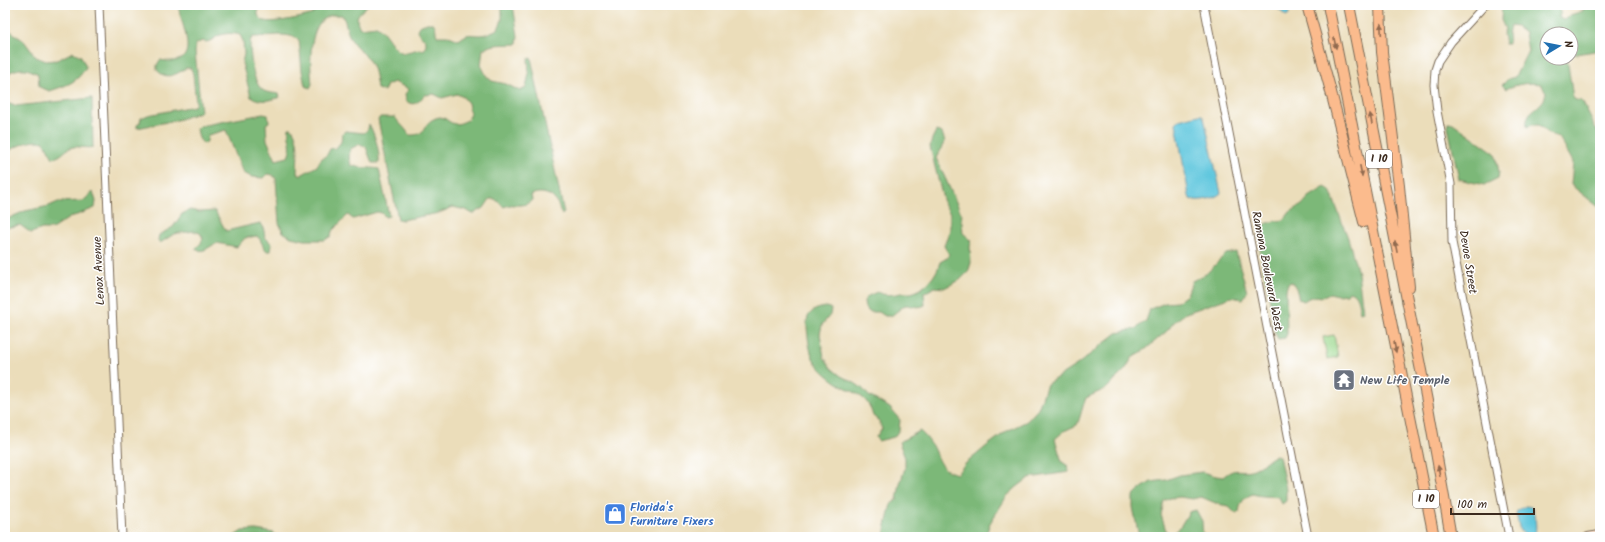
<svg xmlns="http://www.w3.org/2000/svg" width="1605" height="542" viewBox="0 0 1605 542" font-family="Kalam,sans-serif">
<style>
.green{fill:#9bd88d;stroke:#6b8156}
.forest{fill:#7cb878;stroke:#5c714b}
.water{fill:#61c7de;stroke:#4e787e}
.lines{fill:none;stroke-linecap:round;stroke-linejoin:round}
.tertiary-casing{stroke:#796955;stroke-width:9}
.secondary-casing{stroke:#796955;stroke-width:10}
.motorway-casing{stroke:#796955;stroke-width:12}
.tertiary{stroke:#fff;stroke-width:7}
.secondary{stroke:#fde4d1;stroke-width:8}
.motorway{stroke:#fbbb8d;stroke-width:10}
.oneway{fill:#916b50}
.labels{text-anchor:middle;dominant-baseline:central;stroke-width:3;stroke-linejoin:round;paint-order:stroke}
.shield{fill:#fff;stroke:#766a62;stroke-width:1}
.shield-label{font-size:11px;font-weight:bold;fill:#3b2a1e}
.street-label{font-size:12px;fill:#3b2a1e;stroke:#fff}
.worship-label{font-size:12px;font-weight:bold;fill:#5b616d;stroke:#fff;text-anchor:start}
.shop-label{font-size:12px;font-weight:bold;fill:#366cbe;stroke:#fff;text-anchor:start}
</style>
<rect width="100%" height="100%" fill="#fff"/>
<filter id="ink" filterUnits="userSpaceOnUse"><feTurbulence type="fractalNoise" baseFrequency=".025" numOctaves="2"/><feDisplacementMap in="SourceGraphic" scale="8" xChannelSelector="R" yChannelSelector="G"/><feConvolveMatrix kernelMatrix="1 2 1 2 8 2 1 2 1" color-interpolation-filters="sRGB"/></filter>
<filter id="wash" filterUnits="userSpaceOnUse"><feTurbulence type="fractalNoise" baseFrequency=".012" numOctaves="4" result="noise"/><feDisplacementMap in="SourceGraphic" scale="16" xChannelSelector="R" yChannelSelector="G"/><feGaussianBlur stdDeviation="0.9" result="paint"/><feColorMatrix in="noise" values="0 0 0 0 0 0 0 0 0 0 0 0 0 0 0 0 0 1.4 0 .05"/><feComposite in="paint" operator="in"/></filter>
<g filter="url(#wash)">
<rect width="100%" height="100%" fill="#ebddba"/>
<path class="green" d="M 1334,335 L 1338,357 L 1327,359 L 1323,337 Z"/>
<path class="forest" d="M 178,5 L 260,5 L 258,6 L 258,15 C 258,16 261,19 262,20 C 269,25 304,17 313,14 L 318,5 L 368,5 C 360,13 353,15 360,28 L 377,26 C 388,34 391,48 403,53 L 419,49 L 424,50 C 430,37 421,40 417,30 L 419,26 L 427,23 L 433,23 C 437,27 435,32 437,36 L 449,36 L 459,40 C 469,32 469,35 480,35 C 486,35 493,31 498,29 L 502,20 L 502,5 L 513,5 L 518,36 L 517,44 C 505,45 494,43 483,49 L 481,65 L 487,77 L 492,81 L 506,84 L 520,91 L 526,88 L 529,73 L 528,59 L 531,58 L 564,213 L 562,215 C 559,210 559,204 555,200 C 550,193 539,191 531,195 L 532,200 C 526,206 521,205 514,205 C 511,204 507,206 504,207 L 495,199 L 490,199 L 484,208 L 473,214 L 466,210 L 453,207 L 439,213 L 402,220 L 398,219 L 378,119 L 381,117 L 395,117 C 399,124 405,127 409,135 C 429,136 420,124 436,118 C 445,114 448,124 456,124 C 460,124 465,121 468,120 L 470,113 L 468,103 L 463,97 L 457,94 L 442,98 L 434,94 L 425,95 C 418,102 415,107 406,101 L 405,94 L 409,89 L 394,82 L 387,85 L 384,91 L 377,89 C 375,74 374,65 364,54 C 359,49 354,45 351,39 C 346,31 347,23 342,15 C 339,15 335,15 332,15 C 307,20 310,66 312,84 L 310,88 L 305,86 L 302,71 L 299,40 C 287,31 268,37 253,37 L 250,41 C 250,52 252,85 264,91 C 268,93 274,93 279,94 L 280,97 C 270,101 261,102 251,97 L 242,63 L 244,54 L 243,41 L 240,35 C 234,33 226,33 220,35 C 213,38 210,44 202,41 L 196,44 L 195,52 L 201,112 L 177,120 L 137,128 L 137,125 L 140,123 L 141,118 L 148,115 L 194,106 L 196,103 L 193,74 L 191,68 L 186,68 C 177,74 166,81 157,70 L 157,65 L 160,60 C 204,68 182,29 178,5 Z
M 1502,5 L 1556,5 L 1561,10 L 1559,18 L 1564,20 L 1570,15 L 1583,11 L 1584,5 L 1600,5 L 1600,50 L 1571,55 L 1571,34 L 1547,34 L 1547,58 L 1567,58 L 1573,98 L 1576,100 L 1582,101 L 1600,137 L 1600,208 L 1571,185 L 1573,162 L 1559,137 L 1548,134 L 1539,125 L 1532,125 L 1527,127 C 1525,111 1536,111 1543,101 C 1545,99 1545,95 1546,92 L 1541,84 C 1529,82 1517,84 1506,89 L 1502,85 L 1508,79 L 1515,77 L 1528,51 L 1525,33 L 1517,27 L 1510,26 L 1508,34 L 1509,44 L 1505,44 L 1503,34 L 1505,29 L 1501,20 Z
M 5,27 L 24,41 L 36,57 L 46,61 L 57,60 L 73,52 L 81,56 L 86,67 C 77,83 67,85 50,91 L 39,87 L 38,74 C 27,68 22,67 10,72 L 7,82 L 7,103 L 15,106 L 92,98 L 93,147 C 87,149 80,146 73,147 C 64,149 64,156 53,158 L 44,142 C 33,139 21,144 10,150 L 9,158 L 5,159 Z
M 263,114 L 268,115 L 269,122 L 266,124 L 267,140 L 276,160 L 288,157 C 294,144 287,139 289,128 L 292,128 C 301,142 297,158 297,173 L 301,175 L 317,166 L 321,159 L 327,155 L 330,149 L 336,148 L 341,142 L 342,134 L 345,131 L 364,133 L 368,129 L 369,124 C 375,135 380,151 379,163 L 372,163 L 366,147 L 360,144 L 350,149 L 349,157 L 351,165 C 360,169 369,167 379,169 L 389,216 L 385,217 L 382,213 L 377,212 L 353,219 L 348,215 L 332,231 L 331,236 L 325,240 L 305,240 L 291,237 L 283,232 L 279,223 L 276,179 L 273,175 L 268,174 L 263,178 L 252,177 L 243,173 L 226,130 L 208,135 L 207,141 L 205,144 C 198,141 198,135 197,128 L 200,126 Z
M 1449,122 L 1453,123 L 1495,153 L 1499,172 L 1498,178 L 1484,185 L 1459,179 L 1448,127 Z
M 936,131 L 942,133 L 945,141 L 936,158 L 961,213 L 963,233 L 972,241 L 970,246 L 971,263 L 968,272 L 960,280 L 944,288 L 935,287 L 924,293 L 925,305 C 917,309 913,305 905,305 L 891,316 L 885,316 L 879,312 L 869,312 L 865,308 L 864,301 L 868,296 L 877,292 C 885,296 892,295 901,293 C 905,293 908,293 911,293 C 925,290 937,275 940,262 L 947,258 L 949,254 L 944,246 L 950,230 L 950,214 L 944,203 L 930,147 L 932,139 Z
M 1325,187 L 1330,190 L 1348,238 L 1358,273 L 1363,311 L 1360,312 C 1358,304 1358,293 1349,291 L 1347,294 L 1337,295 L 1330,293 L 1321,297 C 1315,295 1309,297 1304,301 L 1299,299 L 1296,288 L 1292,282 L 1288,283 L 1286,290 L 1287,334 L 1285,338 L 1278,339 C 1271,326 1272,310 1269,296 C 1266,280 1255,244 1262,228 C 1265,221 1278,221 1284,220 L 1290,212 L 1302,205 L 1309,197 Z
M 93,192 L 96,201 L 95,208 L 69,218 L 52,229 L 42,229 L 31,233 L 20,225 L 5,228 L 5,220 L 25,211 L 49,206 L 58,202 L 83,201 Z
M 190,210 L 199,212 L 215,211 L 226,231 L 260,223 L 263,226 L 265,237 L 272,244 L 271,251 L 267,251 C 262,247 262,240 257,236 L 245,238 L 237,247 L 217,243 C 209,246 204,254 195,249 L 201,243 L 203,238 L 200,233 L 194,231 L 174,234 L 160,243 L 158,240 L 159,235 L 173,227 L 182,214 Z
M 1236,252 L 1247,292 L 1243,299 L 1231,297 L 1186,313 L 1174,322 L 1168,330 L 1146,349 L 1132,358 L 1125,370 L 1107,388 L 1086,398 C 1082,407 1081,416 1077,425 L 1064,431 L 1055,439 L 1062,462 L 1068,466 L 1069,472 L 1029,478 L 1017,487 L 1007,496 L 990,523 L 985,537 L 886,537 L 885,530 L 891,504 L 897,500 L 900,484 L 905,468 L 905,458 L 899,442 L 920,431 C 924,435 928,439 931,444 C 940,459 936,468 957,474 L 964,465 L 988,445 L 1007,431 L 1027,421 L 1038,409 L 1047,384 L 1078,364 L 1117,333 L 1135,329 L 1146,321 L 1150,309 L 1165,303 L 1177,302 L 1187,295 L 1192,281 L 1206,274 L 1226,254 Z
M 827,307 L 831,309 L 830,315 L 822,325 L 820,334 L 824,357 L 831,368 L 841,376 L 853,382 L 862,388 L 869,396 L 890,408 L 900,420 L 899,430 L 894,437 L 878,441 L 876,437 L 882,429 L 879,421 L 873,416 C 872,413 871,410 870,407 C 865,396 851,391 841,385 C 831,379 820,370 814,360 C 809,350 808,338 807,327 C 805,313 815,308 827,307 Z
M 1276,455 L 1279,456 L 1286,489 L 1286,501 L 1282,504 L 1279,497 C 1270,496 1262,497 1253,494 C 1244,497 1240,503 1239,512 L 1236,514 L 1228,506 L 1218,504 L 1201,497 L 1192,499 L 1180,497 L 1170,498 L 1164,501 L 1161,515 L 1168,537 L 1180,527 L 1189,512 L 1196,510 L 1202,521 L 1203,537 L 1139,537 L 1133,507 L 1133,496 L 1139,490 L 1151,482 L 1166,480 L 1180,475 L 1202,472 L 1216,476 L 1223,477 C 1237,465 1240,474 1254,469 C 1262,466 1268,458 1276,455 Z
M 256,530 L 274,533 L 277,537 L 233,537 L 242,531 Z"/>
<path class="water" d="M 1274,5 L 1288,5 L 1289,14 L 1286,16 Z
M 1199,115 L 1202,115 L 1204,118 L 1221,193 C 1215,199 1198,202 1190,199 L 1189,196 L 1176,123 L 1179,120 Z
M 1526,506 L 1531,507 C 1535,514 1537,525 1535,534 L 1531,536 L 1520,531 L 1516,513 L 1518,510 Z"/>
</g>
<g filter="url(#ink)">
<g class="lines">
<g class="tertiary-casing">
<path id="tertiary" d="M 99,5 L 122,537
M 1204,5 L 1308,537
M 1485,5 L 1451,42 L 1438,61 L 1435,70 L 1434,85 L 1437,111 L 1451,184 L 1452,242 L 1509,537"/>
</g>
<g class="secondary-casing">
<path id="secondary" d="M 1588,537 L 1600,535"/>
</g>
<g class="motorway-casing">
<path id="motorway" d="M 1307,5 L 1330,88 L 1364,222
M 1328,5 L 1434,537
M 1349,5 L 1427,401 L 1451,537
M 1380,5 L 1382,52 L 1399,186 L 1409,287"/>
</g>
<use href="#tertiary" class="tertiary"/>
<use href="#secondary" class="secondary"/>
<use href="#motorway" class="motorway"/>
</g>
<defs><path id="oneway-solid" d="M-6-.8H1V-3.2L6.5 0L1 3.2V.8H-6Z"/></defs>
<g class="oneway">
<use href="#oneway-solid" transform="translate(1381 29) rotate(-93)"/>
<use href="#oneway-solid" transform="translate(1335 43) rotate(79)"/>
<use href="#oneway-solid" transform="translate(1371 119) rotate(-101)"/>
<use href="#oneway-solid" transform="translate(1361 171) rotate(79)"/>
<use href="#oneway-solid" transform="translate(1396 247) rotate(-101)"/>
<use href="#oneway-solid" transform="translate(1395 347) rotate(79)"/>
<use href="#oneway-solid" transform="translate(1439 471) rotate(-100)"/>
</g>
</g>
<defs>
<g id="temple-square" transform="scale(1.15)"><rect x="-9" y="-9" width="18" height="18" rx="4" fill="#6b7280" stroke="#fff"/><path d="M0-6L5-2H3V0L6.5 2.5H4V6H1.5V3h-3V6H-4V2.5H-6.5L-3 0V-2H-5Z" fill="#fff"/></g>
<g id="shop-square" transform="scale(1.15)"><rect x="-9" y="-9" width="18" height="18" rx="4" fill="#3f7fe0" stroke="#fff"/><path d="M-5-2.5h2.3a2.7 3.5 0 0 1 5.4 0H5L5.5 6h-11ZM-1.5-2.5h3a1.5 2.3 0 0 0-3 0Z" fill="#fff"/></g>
</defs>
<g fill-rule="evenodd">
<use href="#temple-square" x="1344" y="380"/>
<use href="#shop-square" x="615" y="514"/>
</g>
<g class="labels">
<g class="shield">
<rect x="1366" y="150" width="26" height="18" rx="3"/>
<rect x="1413" y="490" width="26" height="18" rx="3"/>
</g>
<g class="shield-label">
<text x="1379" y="159">I 10</text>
<text x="1426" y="499">I 10</text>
</g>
<g class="street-label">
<text transform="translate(1468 262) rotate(81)">Devoe Street</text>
<text transform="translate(99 271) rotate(-93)">Lenox Avenue</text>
<text transform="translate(1267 271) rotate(79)">Ramona Boulevard West</text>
</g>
<g class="worship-label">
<text x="1360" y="380">New Life Temple</text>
</g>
<g class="shop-label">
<text x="630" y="507">Florida's<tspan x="630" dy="14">Furniture Fixers</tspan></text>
</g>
</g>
<rect width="1605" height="542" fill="none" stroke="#fff" stroke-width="20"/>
<g transform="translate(1559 46) rotate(80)"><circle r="19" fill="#ffffff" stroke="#b1aaa5"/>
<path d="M0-3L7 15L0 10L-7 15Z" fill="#1f6fb2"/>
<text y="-6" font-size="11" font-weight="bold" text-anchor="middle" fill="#3b2a1e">N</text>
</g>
<path d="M1451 508v6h83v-6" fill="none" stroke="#3b2a1e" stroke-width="2"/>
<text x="1457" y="508" font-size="12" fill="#3b2a1e" stroke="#ffffff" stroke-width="3" paint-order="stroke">100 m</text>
</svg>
